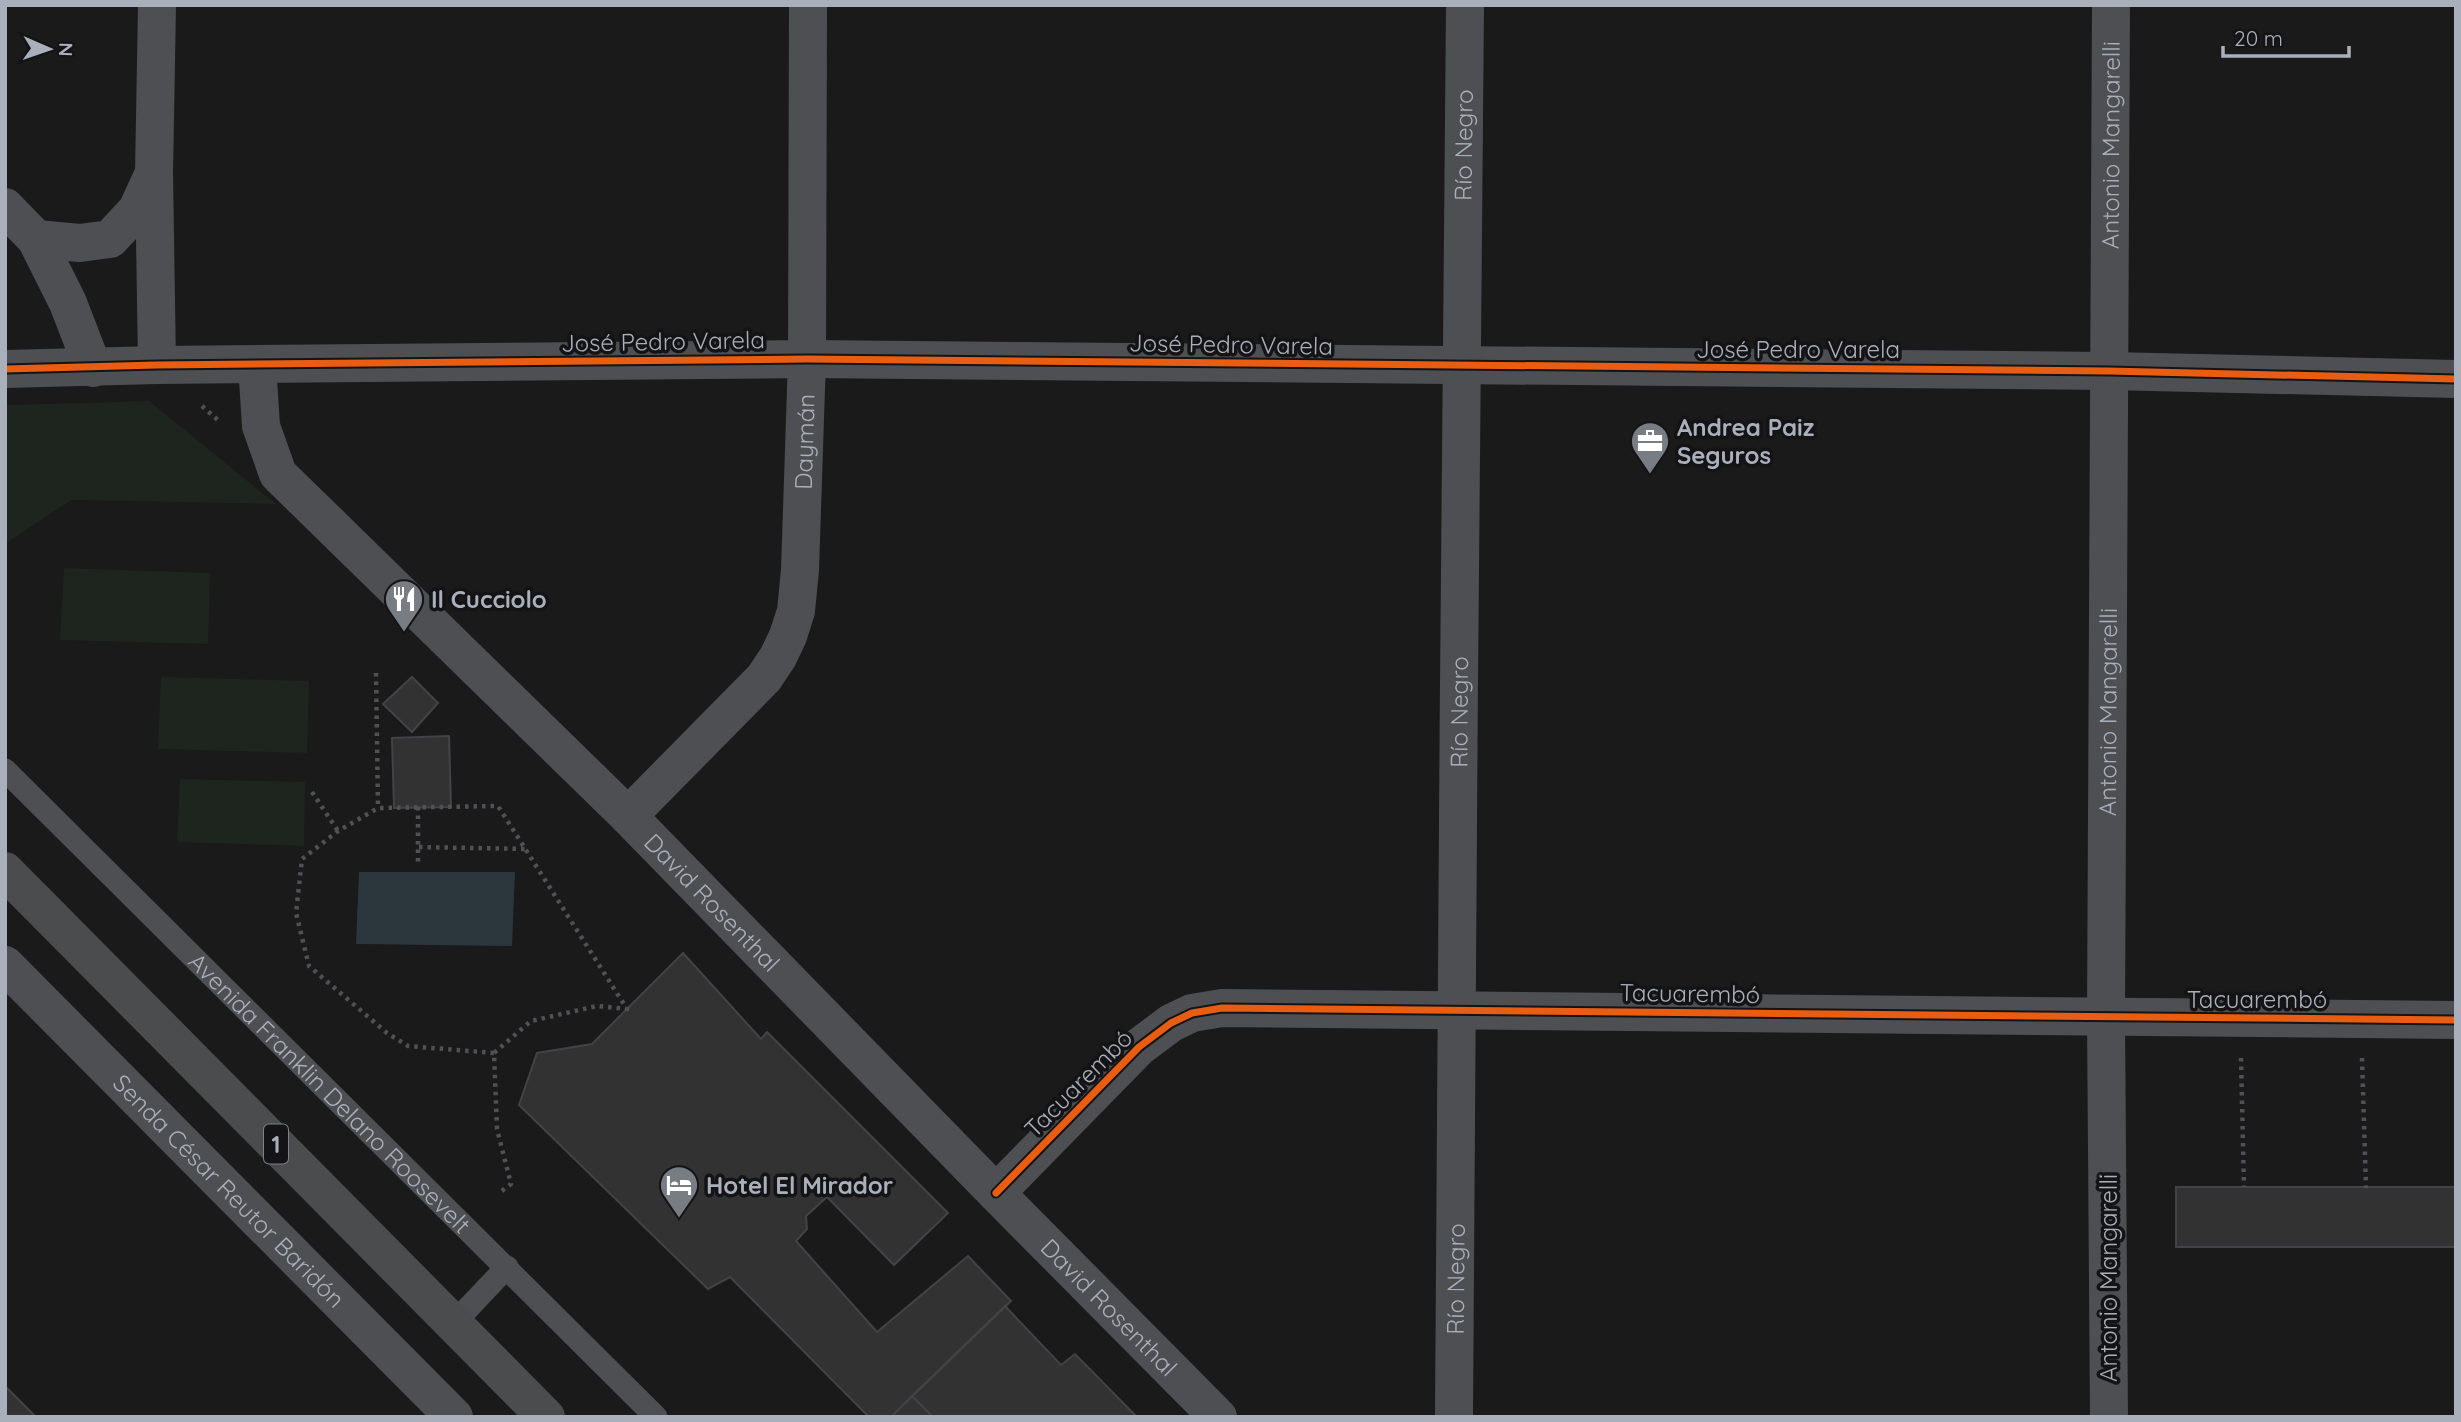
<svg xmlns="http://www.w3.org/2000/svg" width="2461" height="1422" viewBox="0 0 2461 1422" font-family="Quicksand,sans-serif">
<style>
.green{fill:#1d251e}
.water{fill:#2c363d}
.building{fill:#323232;stroke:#424346;stroke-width:2}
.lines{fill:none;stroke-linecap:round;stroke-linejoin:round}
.path{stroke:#505154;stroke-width:4.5;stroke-dasharray:3.5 5;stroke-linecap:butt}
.service{stroke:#4d4f53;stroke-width:23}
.minor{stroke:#4d4f53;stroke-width:38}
.primary{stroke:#4b4c4e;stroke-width:38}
.cycleway-casing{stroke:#141416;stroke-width:11}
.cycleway{stroke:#e95d12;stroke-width:7}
.labels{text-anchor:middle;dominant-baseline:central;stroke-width:7;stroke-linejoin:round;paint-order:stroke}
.shield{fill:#141416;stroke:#7d818a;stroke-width:2}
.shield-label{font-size:23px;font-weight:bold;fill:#aab0bb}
.street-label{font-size:24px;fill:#aab0bb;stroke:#141416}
.poi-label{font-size:24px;font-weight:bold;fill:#aab0bb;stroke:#141416;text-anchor:start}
</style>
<rect width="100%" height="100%" fill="#1a1a1a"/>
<path class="green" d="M 149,401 L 276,504 L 71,500 L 5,544 L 5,405 Z
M 64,568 L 210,573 L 208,644 L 60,640 Z
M 161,677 L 309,681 L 307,753 L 158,749 Z
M 180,779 L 305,782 L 304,846 L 177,842 Z"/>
<path class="water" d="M 359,872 L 515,872 L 512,946 L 356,944 Z"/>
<path class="building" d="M 412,677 L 438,703 L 412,732 L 383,704 Z
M 449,736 L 451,807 L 394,808 L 392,738 Z
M 683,953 L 761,1039 L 767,1032 L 948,1213 L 894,1265 L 827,1197 L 806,1216 L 807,1229 L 796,1241 L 877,1332 L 968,1256 L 1011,1301 L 891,1417 L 869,1417 L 730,1277 L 708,1289 L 519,1105 L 537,1053 L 592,1044 Z
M 2176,1187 L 2456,1187 L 2456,1247 L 2176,1247 Z
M 1005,1306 L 1061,1365 L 1075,1354 L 1137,1417 L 933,1417 L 912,1396 Z
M 5,1386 L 36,1417 L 5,1417 Z
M 912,1396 L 933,1417 L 891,1417 Z"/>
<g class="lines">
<path class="path" d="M 202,406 L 219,421
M 376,673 L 378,808
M 312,792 L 338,831
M 418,807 L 418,862
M 419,847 L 527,849
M 494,1053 L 408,1046 L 387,1033 L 309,966 L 296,913 L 302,859 L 338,831 L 378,808 L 498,806 L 627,1009 L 597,1006 L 531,1021 L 494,1053 L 497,1129 L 511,1184 L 499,1193
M 2241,1058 L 2244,1187
M 2362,1058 L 2366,1188"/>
<g class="service">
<path id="s1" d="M 5,770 L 656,1417"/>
<path d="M 454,1323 L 507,1267"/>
</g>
<g class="minor">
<path d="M 157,5 L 154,173 L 157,365"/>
<path d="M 5,207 L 36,239 L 68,303 L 93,368"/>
<path d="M 36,239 L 80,243 L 110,239 L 137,210 L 153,175"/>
<path id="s2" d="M 257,364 L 261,426 L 278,474 L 628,816 L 996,1193 L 1218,1417"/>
<path d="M 5,369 L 157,365 L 807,359 L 2109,371 L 2456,379"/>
<path id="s3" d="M 628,816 L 764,678 L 778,657 L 788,636 L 796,611 L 800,570 L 807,359 L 808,5"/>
<path id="s4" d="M 5,965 L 454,1417"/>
<path d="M 996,1193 L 1139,1047 L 1171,1023 L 1192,1013 L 1222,1008 L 2456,1020"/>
<path id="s5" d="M 1454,1417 C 1459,946 1458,476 1465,5"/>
<path id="s6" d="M 2109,1417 L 2106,1018 L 2111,5"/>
</g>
<path class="primary" d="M 5,871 L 546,1417"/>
<g class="cycleway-casing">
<path id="cycleway" d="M 5,369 L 157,365 L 807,359 L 2109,371 L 2456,379
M 996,1193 L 1139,1047 L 1171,1023 L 1192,1013 L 1222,1008 L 2456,1020"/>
</g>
<use href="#cycleway" class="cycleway"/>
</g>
<defs>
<g id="office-pin" transform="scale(2.0125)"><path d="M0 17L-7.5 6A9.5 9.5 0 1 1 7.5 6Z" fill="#787c83" stroke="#141416"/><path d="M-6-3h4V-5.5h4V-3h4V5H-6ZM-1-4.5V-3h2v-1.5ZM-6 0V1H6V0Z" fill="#fff"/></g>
<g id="restaurant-pin" transform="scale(2.0125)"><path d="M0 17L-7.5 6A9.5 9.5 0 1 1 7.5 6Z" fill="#787c83" stroke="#141416"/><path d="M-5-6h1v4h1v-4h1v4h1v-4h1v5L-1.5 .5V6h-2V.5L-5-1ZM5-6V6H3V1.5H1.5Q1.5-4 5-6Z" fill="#fff"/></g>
<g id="hotel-pin" transform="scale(2.0125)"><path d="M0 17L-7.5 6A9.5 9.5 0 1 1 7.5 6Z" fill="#787c83" stroke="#141416"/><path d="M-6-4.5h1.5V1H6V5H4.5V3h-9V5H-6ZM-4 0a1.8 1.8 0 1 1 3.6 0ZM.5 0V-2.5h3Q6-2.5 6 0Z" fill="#fff"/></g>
</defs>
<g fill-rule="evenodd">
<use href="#office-pin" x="1650" y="441"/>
<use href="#restaurant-pin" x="404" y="599"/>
<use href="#hotel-pin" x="679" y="1185"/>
</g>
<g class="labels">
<rect class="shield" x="264" y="1124.5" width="24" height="39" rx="5"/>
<g class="shield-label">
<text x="276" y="1144">1</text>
</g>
<g class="street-label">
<text stroke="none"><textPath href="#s5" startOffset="1272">Río Negro</textPath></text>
<text stroke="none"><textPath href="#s6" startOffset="1272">Antonio Mangarelli</textPath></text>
<text transform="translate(663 341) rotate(-1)">José Pedro Varela</text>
<text transform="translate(1231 344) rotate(1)">José Pedro Varela</text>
<text x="1798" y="349">José Pedro Varela</text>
<text stroke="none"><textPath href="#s3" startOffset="438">Daymán</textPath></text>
<text stroke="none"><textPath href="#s5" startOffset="705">Río Negro</textPath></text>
<text stroke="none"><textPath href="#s6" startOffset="705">Antonio Mangarelli</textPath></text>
<text stroke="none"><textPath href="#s2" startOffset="723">David Rosenthal</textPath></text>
<text transform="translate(1690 993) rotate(1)">Tacuarembó</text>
<text x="2257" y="999">Tacuarembó</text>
<text transform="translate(1078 1083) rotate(-45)">Tacuarembó</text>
<text stroke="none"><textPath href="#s1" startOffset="458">Avenida Franklin Delano Roosevelt</textPath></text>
<text stroke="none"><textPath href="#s4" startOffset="318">Senda César Reutor Baridón</textPath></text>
<text stroke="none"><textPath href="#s5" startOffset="138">Río Negro</textPath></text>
<text transform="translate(2108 1278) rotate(-90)">Antonio Mangarelli</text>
<text stroke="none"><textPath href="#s2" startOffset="1290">David Rosenthal</textPath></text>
</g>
<g class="poi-label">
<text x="1677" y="427">Andrea Paiz<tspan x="1677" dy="28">Seguros</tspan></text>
<text x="431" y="599">Il Cucciolo</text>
<text x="706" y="1185">Hotel El Mirador</text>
</g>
</g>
<rect width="2461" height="1422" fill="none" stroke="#aab0bb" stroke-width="14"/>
<g transform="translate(49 49) rotate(92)" stroke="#141416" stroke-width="5" paint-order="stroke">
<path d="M0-5L12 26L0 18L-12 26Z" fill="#aab0bb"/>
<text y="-10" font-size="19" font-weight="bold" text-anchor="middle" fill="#aab0bb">N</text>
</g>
<path d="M2223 46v10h126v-10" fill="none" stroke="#aab0bb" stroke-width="3.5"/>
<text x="2234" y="46" font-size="21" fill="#aab0bb" stroke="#141416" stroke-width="5" paint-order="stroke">20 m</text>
</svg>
